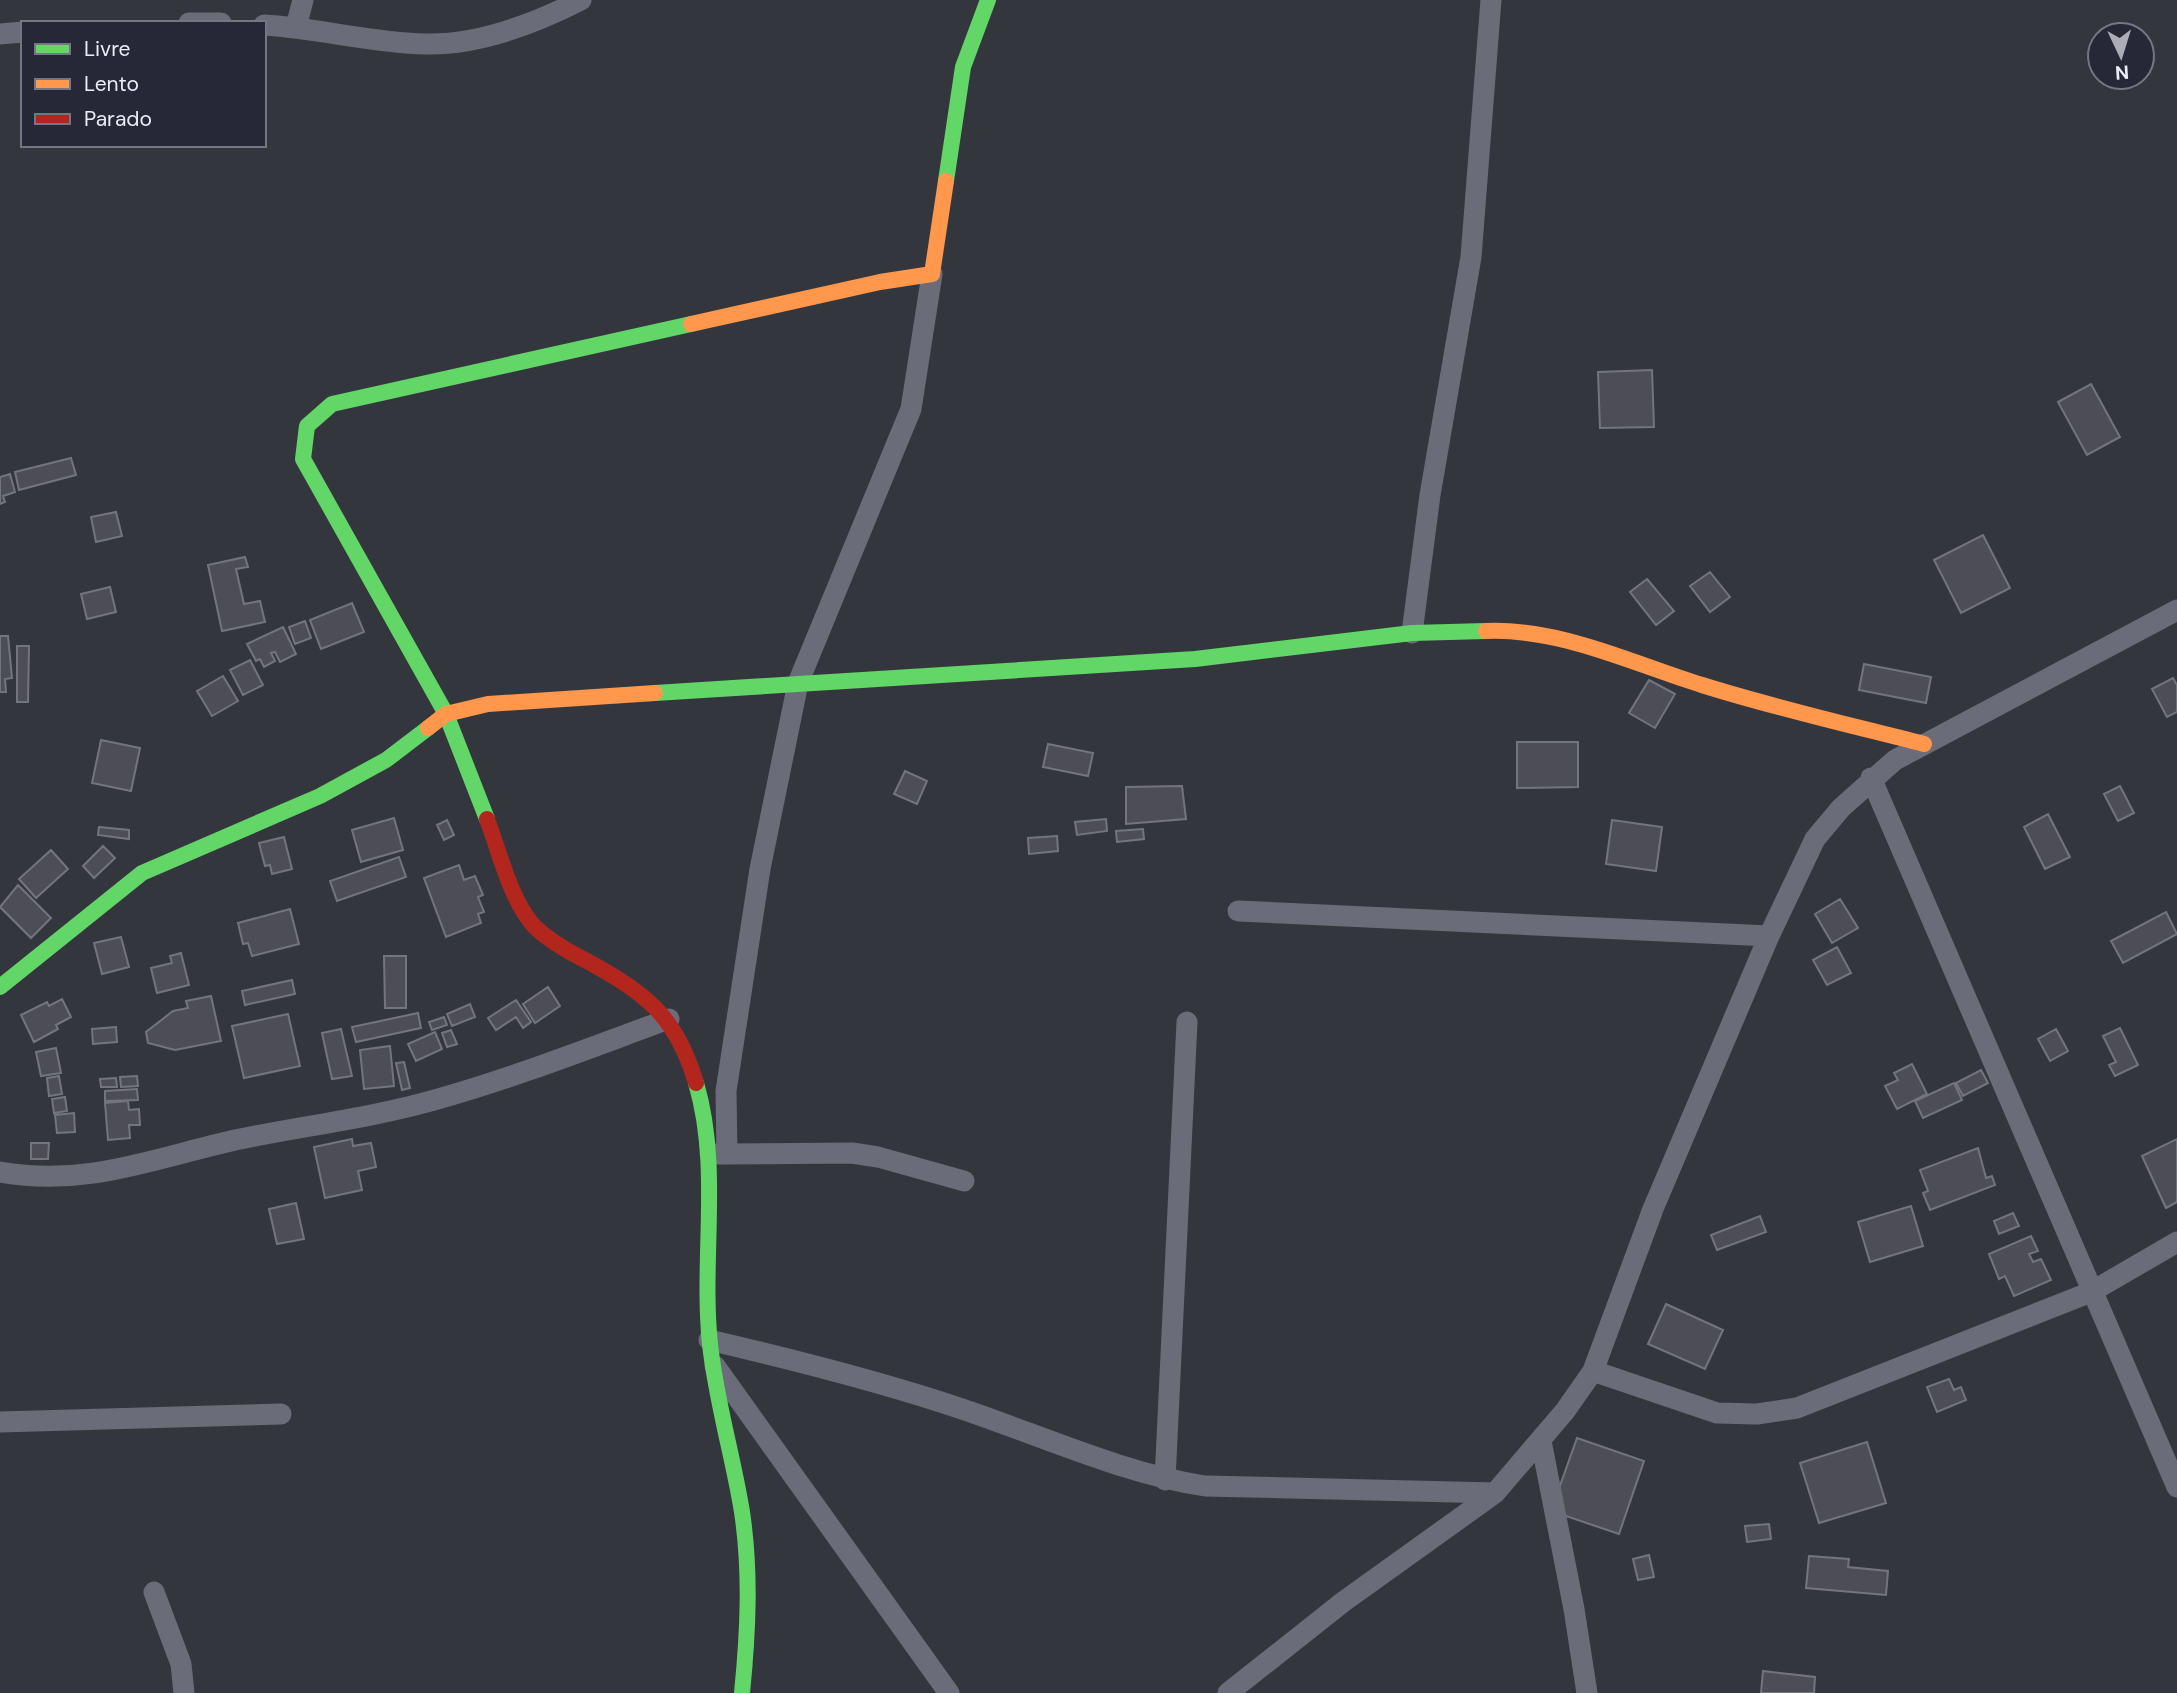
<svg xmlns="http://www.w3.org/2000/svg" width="2177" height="1693" viewBox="0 0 2177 1693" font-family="'DM Sans',sans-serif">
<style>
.building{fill:#4d4e55;stroke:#73757c;stroke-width:2}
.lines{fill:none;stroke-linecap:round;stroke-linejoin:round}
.street{stroke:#6a6c7a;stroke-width:21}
.fast{stroke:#63d668;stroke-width:16}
.slow{stroke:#ff974d;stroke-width:16}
.jam{stroke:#b3261e;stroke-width:16}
</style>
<rect width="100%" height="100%" fill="#34363e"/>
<path class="building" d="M 1652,370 L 1654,427 L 1600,428 L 1598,372 Z
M 2091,384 L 2120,437 L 2087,455 L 2058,402 Z
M 71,458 L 76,475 L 19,490 L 15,472 Z
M 10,474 L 15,492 L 3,496 L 5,502 L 0,504 L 0,477 Z
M 116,512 L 122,536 L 96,542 L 91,517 Z
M 1983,535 L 2010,588 L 1961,613 L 1934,560 Z
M 245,557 L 248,567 L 236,569 L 244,604 L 260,601 L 265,622 L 222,631 L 208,565 Z
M 1710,572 L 1730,597 L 1710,612 L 1690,586 Z
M 1647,579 L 1674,611 L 1656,625 L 1630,592 Z
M 110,587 L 116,612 L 87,619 L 81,594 Z
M 352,603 L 364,632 L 321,649 L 310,620 Z
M 305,621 L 311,638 L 295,644 L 289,627 Z
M 283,627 L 296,654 L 280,662 L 275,652 L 271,653 L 275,661 L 264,667 L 260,659 L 256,661 L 247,644 Z
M 0,636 L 8,636 L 12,678 L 5,679 L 6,692 L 0,692 Z
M 17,646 L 29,646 L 28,702 L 17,702 Z
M 250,660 L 263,685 L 243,695 L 230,670 Z
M 1864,664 L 1931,677 L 1926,703 L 1859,690 Z
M 223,676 L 238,701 L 212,716 L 197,691 Z
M 2173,678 L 2177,685 L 2177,712 L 2167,717 L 2152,689 Z
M 1649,680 L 1675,694 L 1655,728 L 1629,713 Z
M 101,740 L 140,748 L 131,791 L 92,783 Z
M 1517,742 L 1578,742 L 1578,787 L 1517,788 Z
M 1048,744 L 1093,753 L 1088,776 L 1043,767 Z
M 905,771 L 927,781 L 917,804 L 894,794 Z
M 1182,786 L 1186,819 L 1126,824 L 1126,787 Z
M 2120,786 L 2134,813 L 2118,821 L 2104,794 Z
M 2048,814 L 2070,857 L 2045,869 L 2024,827 Z
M 394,818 L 403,850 L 361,862 L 352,830 Z
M 1106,819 L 1107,831 L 1077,835 L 1075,822 Z
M 447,820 L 454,835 L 444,840 L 437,825 Z
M 1612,820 L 1662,827 L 1656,871 L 1606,864 Z
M 99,827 L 129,830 L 129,839 L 98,835 Z
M 1143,829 L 1144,839 L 1117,842 L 1116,831 Z
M 1057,836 L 1058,851 L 1029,854 L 1028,838 Z
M 284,837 L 292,869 L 272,874 L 270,865 L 265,866 L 259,843 Z
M 103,846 L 115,858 L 94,878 L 83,866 Z
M 51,850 L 68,869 L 36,898 L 19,879 Z
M 399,857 L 406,877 L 337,901 L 330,881 Z
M 459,865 L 464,880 L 475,876 L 483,895 L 478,897 L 484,912 L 478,914 L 481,923 L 446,937 L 424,878 Z
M 18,885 L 51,918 L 31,938 L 0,907 Z
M 1840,899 L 1858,928 L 1832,943 L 1815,914 Z
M 290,909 L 299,944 L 252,956 L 248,943 L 243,944 L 238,923 Z
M 2166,912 L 2177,934 L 2123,963 L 2111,941 Z
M 121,937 L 129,967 L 102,974 L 94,943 Z
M 1837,947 L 1851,973 L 1827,985 L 1813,960 Z
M 181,953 L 189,985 L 157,993 L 151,968 L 172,963 L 170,956 Z
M 384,956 L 406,956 L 406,1008 L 385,1008 Z
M 292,980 L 295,994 L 245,1005 L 242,991 Z
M 548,987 L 560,1006 L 535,1023 L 523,1004 Z
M 211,996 L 221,1041 L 175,1050 L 148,1043 L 146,1032 L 173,1011 L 188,1008 L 186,1001 Z
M 62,999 L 71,1017 L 56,1025 L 58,1029 L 34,1042 L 21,1015 L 47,1002 L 49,1006 Z
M 516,1000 L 531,1022 L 523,1028 L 516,1017 L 496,1030 L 488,1018 Z
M 470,1004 L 475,1017 L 452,1026 L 447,1014 Z
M 418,1013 L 421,1028 L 356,1042 L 352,1027 Z
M 288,1014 L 300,1066 L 244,1078 L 232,1026 Z
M 444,1017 L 447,1025 L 432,1030 L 429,1022 Z
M 116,1027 L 117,1042 L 93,1044 L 92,1029 Z
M 2120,1028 L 2138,1065 L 2115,1076 L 2109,1065 L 2116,1062 L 2103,1036 Z
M 341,1029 L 352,1076 L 332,1079 L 322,1033 Z
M 2056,1029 L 2068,1051 L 2050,1061 L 2038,1039 Z
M 451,1030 L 457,1044 L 447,1047 L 442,1033 Z
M 435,1032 L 442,1049 L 416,1061 L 408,1044 Z
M 390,1046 L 394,1086 L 364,1089 L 360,1050 Z
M 56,1048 L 61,1073 L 41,1076 L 36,1052 Z
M 404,1062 L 410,1088 L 402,1090 L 396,1063 Z
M 1912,1064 L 1927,1094 L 1897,1109 L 1885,1086 L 1898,1080 L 1894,1073 Z
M 1981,1070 L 1988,1083 L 1963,1096 L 1956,1083 Z
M 59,1076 L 62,1094 L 49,1096 L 47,1078 Z
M 137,1076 L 138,1086 L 121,1087 L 120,1077 Z
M 116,1078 L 117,1087 L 101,1087 L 100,1079 Z
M 1954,1083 L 1962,1100 L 1923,1118 L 1915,1101 Z
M 137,1089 L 138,1100 L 105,1101 L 105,1091 Z
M 65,1097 L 67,1111 L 54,1113 L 52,1099 Z
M 128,1101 L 129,1110 L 139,1109 L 140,1125 L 129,1125 L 130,1138 L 108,1140 L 105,1103 Z
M 74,1113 L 75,1132 L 57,1133 L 55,1115 Z
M 352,1139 L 353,1146 L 371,1143 L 376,1167 L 358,1171 L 362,1190 L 325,1198 L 314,1147 Z
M 2177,1139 L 2177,1202 L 2166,1208 L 2142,1156 Z
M 31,1143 L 49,1143 L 48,1159 L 31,1159 Z
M 1978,1148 L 1986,1178 L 1992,1176 L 1995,1185 L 1930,1210 L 1923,1193 L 1928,1191 L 1920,1170 Z
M 296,1203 L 304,1239 L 277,1244 L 269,1209 Z
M 1911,1206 L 1923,1246 L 1870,1262 L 1858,1222 Z
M 2013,1213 L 2019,1226 L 1999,1234 L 1994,1221 Z
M 1760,1216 L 1766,1232 L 1717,1250 L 1711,1235 Z
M 2031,1236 L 2038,1251 L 2029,1254 L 2033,1262 L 2041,1259 L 2051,1280 L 2014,1296 L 2005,1276 L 1999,1279 L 1989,1254 Z
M 1666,1304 L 1723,1330 L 1705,1369 L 1648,1344 Z
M 1949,1379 L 1954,1390 L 1961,1387 L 1966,1400 L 1937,1412 L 1927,1387 Z
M 1577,1438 L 1644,1461 L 1619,1534 L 1551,1511 Z
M 1867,1442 L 1886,1503 L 1819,1523 L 1800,1463 Z
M 1769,1524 L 1771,1539 L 1747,1542 L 1745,1526 Z
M 1649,1555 L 1654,1577 L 1638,1580 L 1633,1559 Z
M 1809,1556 L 1849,1559 L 1848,1567 L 1888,1571 L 1886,1595 L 1806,1588 Z
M 1763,1671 L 1815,1677 L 1814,1693 L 1761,1693 Z"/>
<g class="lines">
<path class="street" d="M 189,23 L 221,23
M 264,25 C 318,28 372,43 426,44 C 478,45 536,23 581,0
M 296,27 L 303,0
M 0,34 L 23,32
M 1412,633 L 1430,495 L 1471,257 L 1491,0
M 1871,778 L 2177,1487
M 1238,911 L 1769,936
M 715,1154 L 852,1153 L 878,1157 L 964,1181
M 727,1154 L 726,1091 L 760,869 L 798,683 L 911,409 L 932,274
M 0,1172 C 87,1187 151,1159 235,1140 C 302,1126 372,1118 438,1099 C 516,1077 592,1047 669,1019
M 709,1340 C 795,1360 879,1381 962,1409 C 1042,1436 1122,1473 1205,1486 L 1495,1493
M 715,1366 L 949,1693
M 1593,1371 L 1717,1413 L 1757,1414 L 1797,1408 L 2091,1292 L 2177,1242
M 0,1422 L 281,1414
M 1541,1441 L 1574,1609 L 1587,1693
M 1165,1480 L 1187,1022
M 154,1592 L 181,1664 L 184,1693
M 1228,1693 L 1343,1602 L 1495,1493 L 1565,1411 L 1593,1371 L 1653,1209 L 1769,936 L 1815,839 L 1841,808 L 1895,760 L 2177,610"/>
<path class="fast" d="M 946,181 L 963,67 L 988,0
M 655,693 L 1195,659 L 1412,633 L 1486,631
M 487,819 L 446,714 L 303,459 L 307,426 L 332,404 L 691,324
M 0,987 L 142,873 L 320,796 L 386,760 L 428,728
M 696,1083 C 721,1167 701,1258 710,1344 C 716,1401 733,1456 742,1512 C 751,1572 748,1633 742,1693"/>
<path class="slow" d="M 691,324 L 880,282 L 932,274 L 946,181
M 1486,631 C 1561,628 1631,663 1702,685 C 1775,708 1850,725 1924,744
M 428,728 L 446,714 L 488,704 L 655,693"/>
<path class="jam" d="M 487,819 C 500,853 510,899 534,926 C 549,941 569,952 587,961 C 647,994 676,1016 696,1083"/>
</g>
<rect x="21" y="21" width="245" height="126" fill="#262838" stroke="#757684" stroke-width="2"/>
<rect x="35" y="44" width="35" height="10" fill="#63d668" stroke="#757684" stroke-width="2"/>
<text x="84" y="56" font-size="21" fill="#ebecf7">Livre</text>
<rect x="35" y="79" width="35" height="10" fill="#ff974d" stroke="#757684" stroke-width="2"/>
<text x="84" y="91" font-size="21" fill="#ebecf7">Lento</text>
<rect x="35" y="114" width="35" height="10" fill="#b3261e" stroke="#757684" stroke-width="2"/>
<text x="84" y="126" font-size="21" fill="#ebecf7">Parado</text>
<g transform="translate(2121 56) rotate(176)"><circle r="33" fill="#262838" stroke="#757684" stroke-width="2"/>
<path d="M0-5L12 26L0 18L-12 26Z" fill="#abacb6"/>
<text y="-10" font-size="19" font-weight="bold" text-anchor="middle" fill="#ebecf7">N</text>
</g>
</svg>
